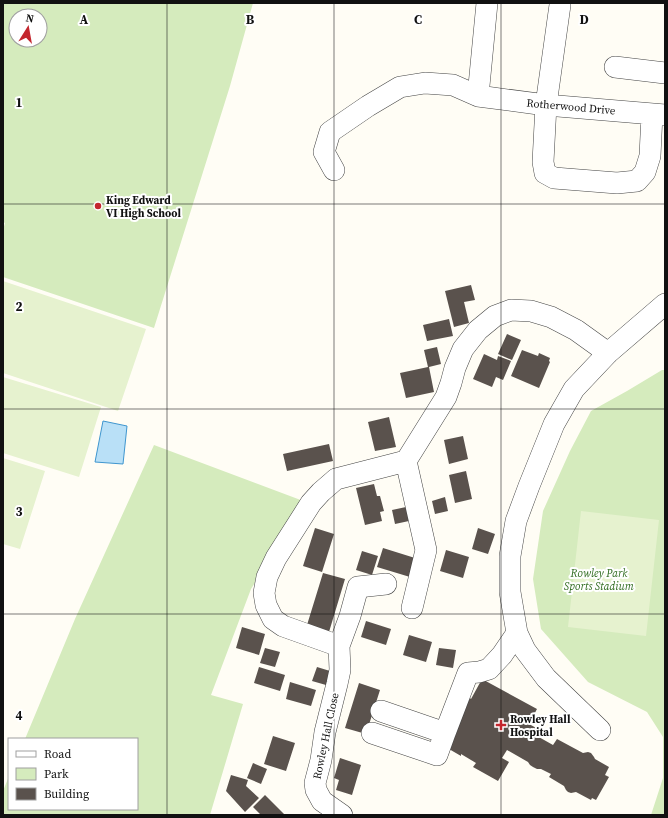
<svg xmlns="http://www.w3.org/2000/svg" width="668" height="818" viewBox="0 0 668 818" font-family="'Source Serif 4',serif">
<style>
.green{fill:#d5ebbd;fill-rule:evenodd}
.pitch{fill:#e6f2cf}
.water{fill:#b9e0f7;stroke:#3f96cf}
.building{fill:#5a524d}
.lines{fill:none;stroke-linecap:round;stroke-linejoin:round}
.minor-casing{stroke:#444;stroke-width:22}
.minor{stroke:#fff;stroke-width:21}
.grid{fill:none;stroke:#111;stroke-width:1;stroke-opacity:0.55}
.poi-dot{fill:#c4262e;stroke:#fff;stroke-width:1.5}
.labels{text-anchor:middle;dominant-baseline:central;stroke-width:4;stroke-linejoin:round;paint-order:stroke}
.street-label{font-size:11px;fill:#111;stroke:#fff}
.poi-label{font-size:11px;font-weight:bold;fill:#111;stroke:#fff;text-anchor:start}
.park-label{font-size:11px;font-style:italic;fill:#2f6b1f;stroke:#fff}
.grid-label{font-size:13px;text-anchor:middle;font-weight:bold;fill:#111;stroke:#fff;stroke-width:4;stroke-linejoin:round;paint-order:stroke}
</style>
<rect width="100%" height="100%" fill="#fffdf5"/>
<path class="green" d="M 3,3 L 253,3 L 230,86 L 154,328 L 3,277 L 3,230 L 5,223 L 3,222 ZM 16,16 L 40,16 L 40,40 L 16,40 Z
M 662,370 L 665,370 L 665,815 L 651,815 L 663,778 L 663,737 L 647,712 L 588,682 L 541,629 L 533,579 L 543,511 L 570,451 L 591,411 L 627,391 Z
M 154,445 L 306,502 L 251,589 L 211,695 L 243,704 L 210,815 L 3,815 L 3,791 L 9,776 L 9,809 L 137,809 L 137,739 L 25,739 L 75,619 Z"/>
<path class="pitch" d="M 3,281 L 146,329 L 118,411 L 3,373 Z
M 3,377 L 101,407 L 79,477 L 3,453 Z
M 3,458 L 45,471 L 20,549 L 3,544 Z
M 581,511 L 659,520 L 646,636 L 568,627 Z"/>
<path class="water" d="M 103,421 L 127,426 L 123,464 L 95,462 Z"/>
<path class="building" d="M 471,285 L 475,300 L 464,302 L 469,323 L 454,327 L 445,291 Z
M 449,319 L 453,336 L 427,341 L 423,325 Z
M 507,334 L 521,340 L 512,360 L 498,354 Z
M 437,347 L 441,364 L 429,367 L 434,392 L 406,398 L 400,373 L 428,367 L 424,350 Z
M 522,350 L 538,356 L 539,353 L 550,358 L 549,361 L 550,362 L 539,388 L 511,376 Z
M 484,354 L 497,360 L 498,356 L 511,361 L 503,380 L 496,377 L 492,387 L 473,379 Z
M 389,417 L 396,447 L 375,451 L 368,422 Z
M 463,436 L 468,459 L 449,464 L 444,440 Z
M 329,444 L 333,461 L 287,471 L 283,454 Z
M 466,471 L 472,499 L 455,503 L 449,475 Z
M 374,484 L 377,496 L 380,496 L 384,511 L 380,512 L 382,521 L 365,525 L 356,488 Z
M 445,497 L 448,511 L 435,514 L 432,501 Z
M 406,507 L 409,521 L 395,524 L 392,510 Z
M 315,528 L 334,534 L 322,572 L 303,566 Z
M 478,528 L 495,534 L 488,554 L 472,549 Z
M 383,548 L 415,558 L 410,577 L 377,567 Z
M 446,550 L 469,557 L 463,578 L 440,571 Z
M 362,551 L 378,556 L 372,575 L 356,570 Z
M 323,573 L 345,579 L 329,632 L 307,625 Z
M 366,621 L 391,629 L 386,645 L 361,637 Z
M 242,627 L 265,634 L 259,655 L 236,648 Z
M 409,635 L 432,642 L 426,662 L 403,655 Z
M 265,648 L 280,652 L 275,667 L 260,663 Z
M 439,648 L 456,650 L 453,668 L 436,665 Z
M 259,667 L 285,675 L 280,691 L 254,683 Z
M 317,667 L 330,671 L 326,685 L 312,681 Z
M 482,679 L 537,709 L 529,724 L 540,730 L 537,736 L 553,745 L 557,739 L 583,753 L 588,752 L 591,753 L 594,757 L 595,759 L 609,767 L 605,775 L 609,777 L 596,800 L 592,798 L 591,800 L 576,792 L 571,793 L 568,792 L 566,790 L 564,786 L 549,777 L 551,774 L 541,769 L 537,769 L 533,767 L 530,765 L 528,762 L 507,750 L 502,758 L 509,762 L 498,781 L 473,767 L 476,763 L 461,754 L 461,756 L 449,749 L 455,725 L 470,698 L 471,699 Z
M 290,682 L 316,690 L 311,706 L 286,699 Z
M 359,683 L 380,690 L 366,734 L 345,728 Z
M 273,736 L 295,743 L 286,771 L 264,764 Z
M 340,758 L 361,765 L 352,795 L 336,790 L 339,780 L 334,778 Z
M 253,763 L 267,769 L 261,784 L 247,778 Z
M 231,775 L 248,780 L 246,786 L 259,798 L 245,812 L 226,791 Z
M 265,795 L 285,815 L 261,815 L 253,807 Z"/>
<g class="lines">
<g class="minor-casing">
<path id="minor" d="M 560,5 L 546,105 L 543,162 L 545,173 L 554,178 L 617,183 L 637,181 L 645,172 L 650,156 L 652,114
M 615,67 L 665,73
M 478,96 L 487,3
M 334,170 L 324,152 L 330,132 L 368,106 L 400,87 L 425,83 L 453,85 L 478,96 L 546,105 L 665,115
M 406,461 L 426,550 L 412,608
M 386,584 L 358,587 L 350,616 L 339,646 L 283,626 L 273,619 L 266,605 L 264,593 L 267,577 L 276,558 L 311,503 L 321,492 L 336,479 L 406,461 L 446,397 L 451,383 L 455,368 L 463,349 L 478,330 L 495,316 L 511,310 L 531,311 L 551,317 L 576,330 L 608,353
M 339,646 L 340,670 L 337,684 L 325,732 L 321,760 L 315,783 L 316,790 L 322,801 L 342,815
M 381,711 L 445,733 L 468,673 L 479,672 L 489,669 L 502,655 L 517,633
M 600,730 L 546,678 L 525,650 L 517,633 L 510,592 L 510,556 L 516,521 L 529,486 L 554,424 L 574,389 L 608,353 L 665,304
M 372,733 L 437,755 L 445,733"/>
</g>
<use href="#minor" class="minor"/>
</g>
<path class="grid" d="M 167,3 L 167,815M 334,3 L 334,815M 501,3 L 501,815M 3,204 L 665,204M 3,409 L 665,409M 3,614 L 665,614"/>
<g class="poi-dot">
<circle cx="98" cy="206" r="4"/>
<path d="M499 719h4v4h4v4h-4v4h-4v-4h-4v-4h4z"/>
</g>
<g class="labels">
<g class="street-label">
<text transform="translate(571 107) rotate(5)">Rotherwood Drive</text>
<text transform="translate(326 736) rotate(-78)">Rowley Hall Close</text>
</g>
<g class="poi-label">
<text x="106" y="200">King Edward<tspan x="106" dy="13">VI High School</tspan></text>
<text x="510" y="719">Rowley Hall<tspan x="510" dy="13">Hospital</tspan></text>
</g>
<g class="park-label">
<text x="599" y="573">Rowley Park<tspan x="599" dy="13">Sports Stadium</tspan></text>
</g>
</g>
<g class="grid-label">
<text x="84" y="24">A</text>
<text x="250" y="24">B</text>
<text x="418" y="24">C</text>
<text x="584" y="24">D</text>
<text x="19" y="107">1</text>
<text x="19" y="311">2</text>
<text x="19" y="516">3</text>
<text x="19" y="720">4</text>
</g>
<rect width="668" height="818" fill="none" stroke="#111111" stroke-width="8"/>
<rect x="8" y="738" width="130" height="72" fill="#ffffff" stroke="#a0a0a0"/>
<rect x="16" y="751" width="20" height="6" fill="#ffffff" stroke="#a0a0a0"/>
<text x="44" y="758" font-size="12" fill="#111111">Road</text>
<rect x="16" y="768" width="20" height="12" fill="#d5ebbd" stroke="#a0a0a0"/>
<text x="44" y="778" font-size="12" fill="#111111">Park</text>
<rect x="16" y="788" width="20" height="12" fill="#5a524d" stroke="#a0a0a0"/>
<text x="44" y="798" font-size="12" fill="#111111">Building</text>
<g transform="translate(28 28) rotate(11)"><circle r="19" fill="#ffffff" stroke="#a0a0a0"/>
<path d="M0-3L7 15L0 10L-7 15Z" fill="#c4262e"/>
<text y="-6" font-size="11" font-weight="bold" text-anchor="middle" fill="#111111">N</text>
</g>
</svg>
